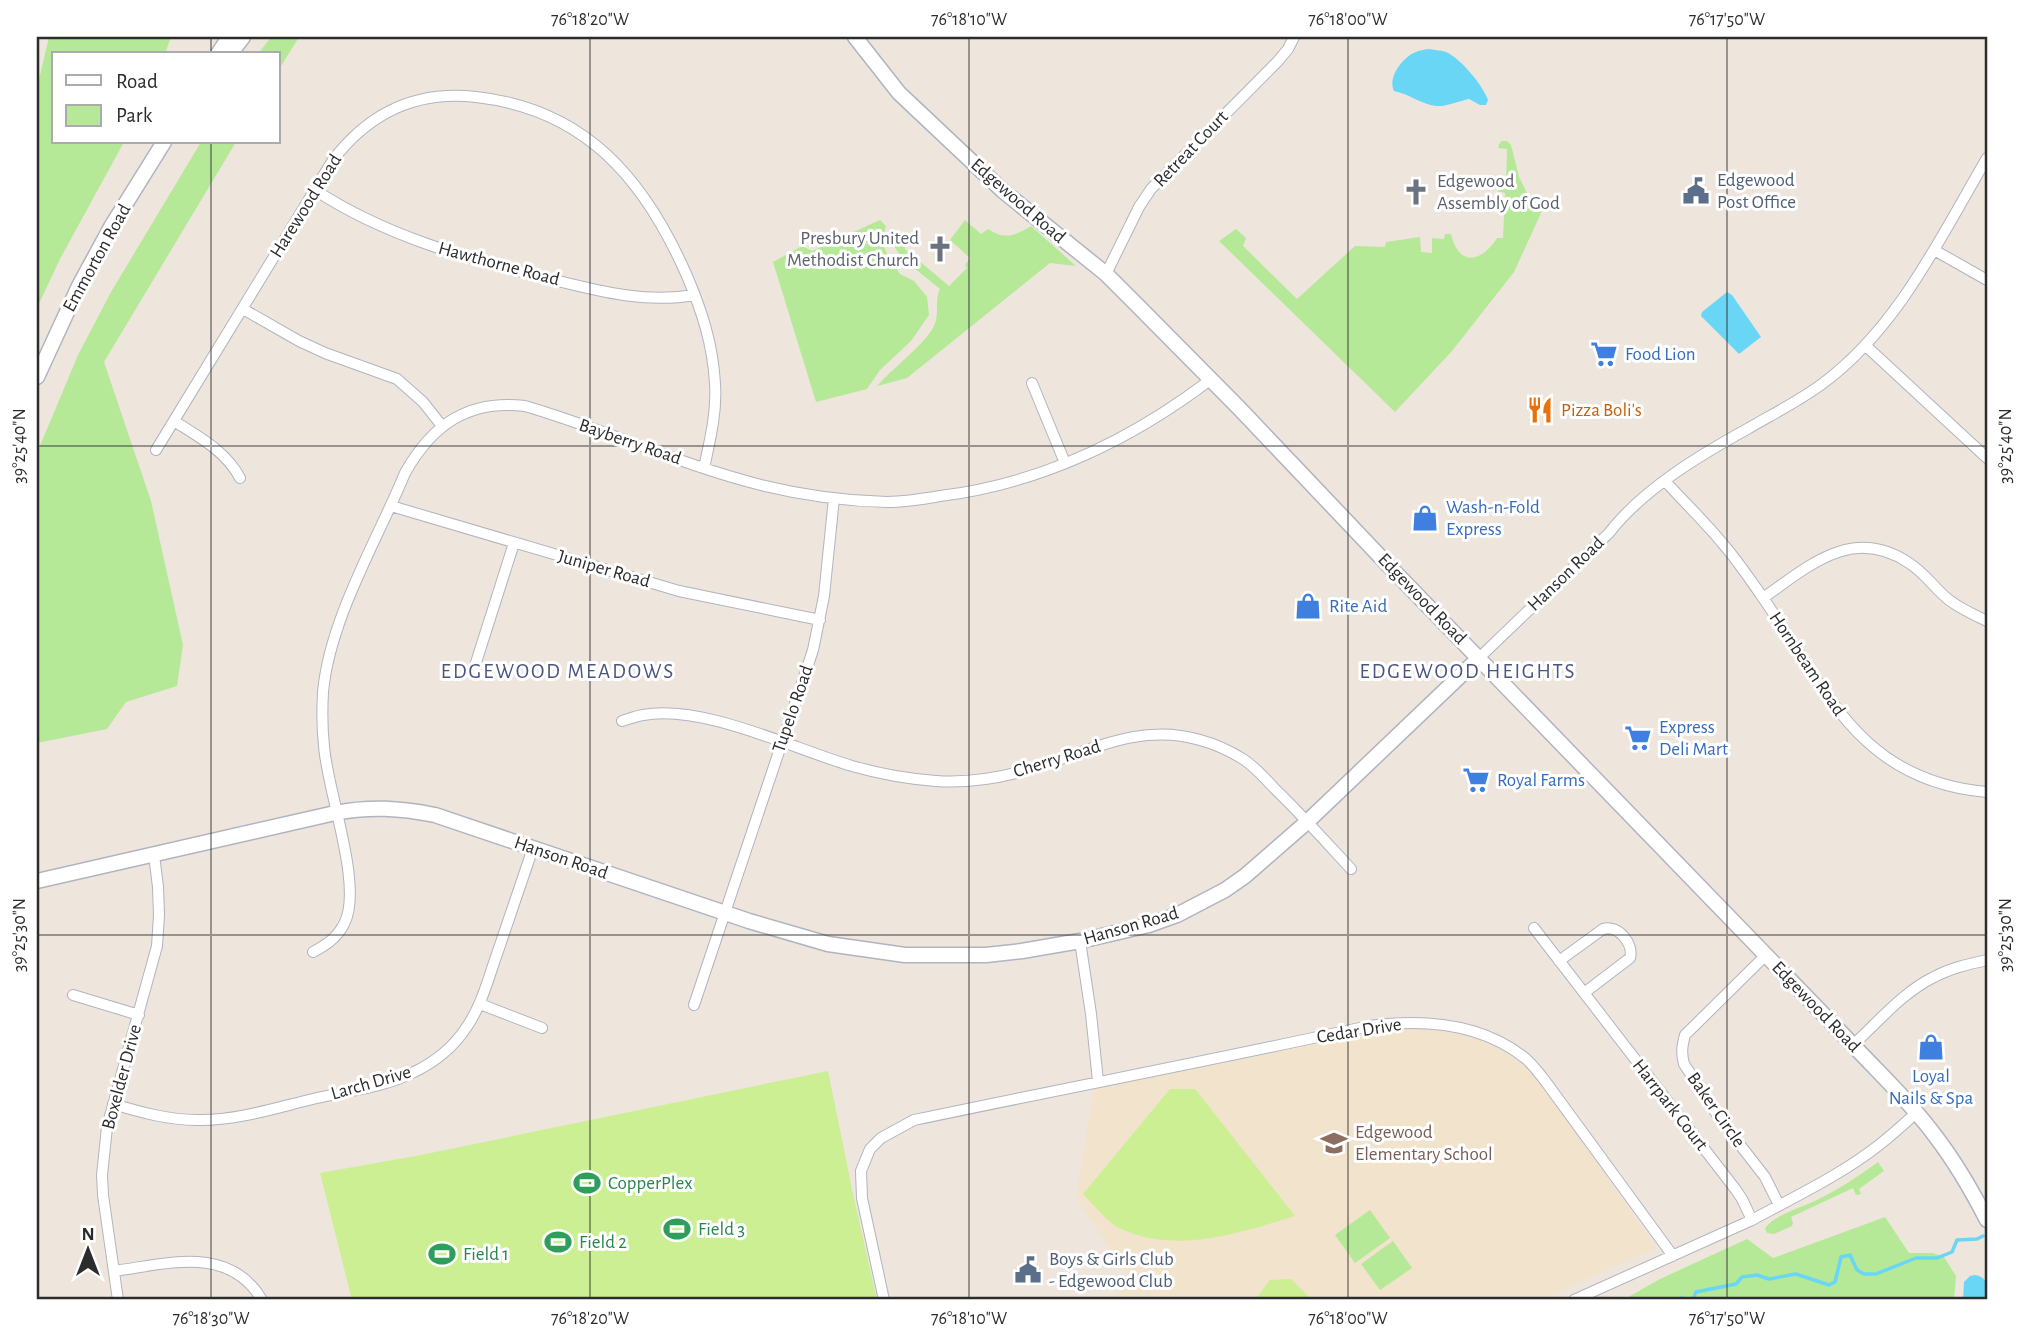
<svg xmlns="http://www.w3.org/2000/svg" width="2024" height="1337" viewBox="0 0 2024 1337" font-family="'Alegreya Sans',sans-serif">
<style>
.education{fill:#f1e3cc}
.green{fill:#b5e897}
.pitch{fill:#cbef92}
.water{fill:#6ad6f6}
.lines{fill:none;stroke-linecap:round;stroke-linejoin:round}
.stream{stroke:#6ad6f6;stroke-width:3.5}
.street-casing{stroke:#b1b4c0;stroke-width:12}
.secondary-casing{stroke:#b1b4c0;stroke-width:17}
.street{stroke:#fff;stroke-width:10}
.secondary{stroke:#fff;stroke-width:14}
.ticks{fill:none;stroke:#2c2c2c;stroke-width:2;stroke-opacity:0.45}
.labels{text-anchor:middle;dominant-baseline:central;stroke-width:6;stroke-linejoin:round;paint-order:stroke}
.street-label{font-size:19px;fill:#2c2c2c;stroke:#fff}
.service-label{font-size:19px;fill:#4e5e75;stroke:#fff;text-anchor:start}
.worship-label{font-size:19px;fill:#5b616d;stroke:#fff;text-anchor:start}
.shop-label{font-size:19px;fill:#366cbe;stroke:#fff;text-anchor:start}
.food-label{font-size:19px;fill:#c56008;stroke:#fff;text-anchor:start}
.education-label{font-size:19px;fill:#785e54;stroke:#fff;text-anchor:start}
.leisure-label{font-size:19px;fill:#27864d;stroke:#fff;text-anchor:start}
.neighbourhood-label{font-size:21px;letter-spacing:2px;fill:#495580;stroke:#fff}
.neatline{fill:none;stroke:#2c2c2c;stroke-width:2.5}
.ticks-label{font-size:18px;text-anchor:middle;fill:#2c2c2c}
</style>
<rect width="100%" height="100%" fill="#eee6dd"/>
<path class="education" d="M 1416,1028 L 1459,1034 L 1500,1047 L 1537,1077 L 1656,1248 L 1541,1300 L 1109,1300 L 1132,1281 L 1076,1197 L 1094,1089 L 1370,1033 Z"/>
<path class="green" d="M 49,37 L 171,37 L 165,54 L 54,54 L 54,142 L 124,142 L 60,259 L 37,308 L 37,88 Z
M 271,37 L 299,37 L 278,71 L 278,54 L 258,54 Z
M 1502,141 L 1507,141 L 1511,145 L 1519,177 L 1528,195 L 1542,211 L 1514,272 L 1452,351 L 1395,412 L 1219,241 L 1236,229 L 1246,238 L 1243,246 L 1297,299 L 1355,246 L 1385,247 L 1386,242 L 1420,237 L 1421,252 L 1432,253 L 1432,238 L 1444,239 L 1445,234 L 1451,234 C 1459,267 1481,263 1497,238 L 1503,238 L 1505,193 L 1497,191 L 1506,188 L 1507,149 L 1498,148 L 1499,144 Z
M 201,142 L 236,142 L 104,362 L 151,501 L 183,645 L 177,686 L 126,702 L 107,729 L 37,743 L 37,453 L 78,355 L 111,292 Z
M 880,220 L 886,226 L 882,241 L 888,256 L 900,274 L 914,281 L 927,297 L 929,315 L 911,341 L 880,370 L 867,389 L 816,402 L 773,262 L 802,246 L 812,251 Z
M 965,220 L 981,234 L 988,229 C 1004,240 1015,236 1031,226 L 1076,266 L 1050,263 L 907,378 L 877,386 C 892,369 926,343 934,326 C 940,313 934,301 940,289 C 929,279 898,258 894,245 C 893,240 894,239 896,235 L 902,239 L 905,249 L 949,286 L 967,268 L 965,265 L 970,258 L 950,240 Z
M 1878,1162 L 1884,1171 L 1859,1189 L 1861,1194 L 1856,1195 L 1853,1188 L 1791,1217 L 1793,1223 L 1792,1226 L 1774,1234 L 1767,1233 L 1765,1228 C 1776,1214 1801,1208 1817,1200 C 1839,1189 1859,1176 1878,1162 Z
M 1370,1210 L 1390,1238 L 1355,1263 L 1335,1235 Z
M 1885,1217 L 1909,1253 L 1933,1253 L 1944,1257 L 1956,1276 L 1954,1300 L 1623,1300 L 1660,1279 L 1747,1239 L 1773,1258 Z
M 1393,1241 L 1412,1268 L 1380,1290 L 1361,1264 Z"/>
<path class="pitch" d="M 828,1071 L 853,1194 L 877,1300 L 352,1300 L 320,1173 L 421,1155 Z
M 1170,1089 L 1195,1089 L 1295,1216 C 1239,1233 1176,1255 1119,1228 C 1106,1221 1094,1205 1083,1194 Z
M 1291,1279 L 1312,1300 L 1255,1300 L 1270,1280 Z"/>
<path class="water" d="M 1428,49 C 1434,50 1440,50 1446,52 C 1460,58 1483,85 1488,100 L 1486,105 L 1480,105 L 1469,99 C 1459,101 1446,107 1436,106 C 1421,104 1409,94 1394,91 C 1387,77 1404,56 1416,52 C 1420,50 1424,50 1428,49 Z
M 1727,292 L 1732,295 L 1761,337 L 1739,354 L 1701,316 L 1702,312 Z
M 1975,1275 C 1989,1277 1987,1288 1987,1300 L 1963,1300 L 1964,1282 L 1970,1276 Z"/>
<g class="lines">
<path class="stream" d="M 1675,1300 L 1680,1298 L 1690,1300
M 1693,1300 L 1696,1292 L 1736,1284 L 1742,1277 L 1757,1275 L 1769,1279 L 1796,1274 L 1829,1285 L 1835,1282 L 1841,1257 L 1850,1255 L 1857,1270 L 1864,1274 L 1876,1274 L 1916,1258 L 1937,1258 L 1952,1252 L 1957,1240 L 1977,1239 L 1983,1236"/>
<g class="street-casing">
<path id="street" d="M 315,190 C 385,236 465,258 546,278 C 595,290 644,304 694,295
M 1934,250 L 1987,280
M 1106,274 L 1139,207 L 1151,189 L 1278,61 L 1288,49 L 1294,37
M 243,309 L 299,341 L 325,353 L 397,379 L 423,402 L 442,426
M 1866,346 L 1987,458
M 1032,383 L 1065,463
M 174,421 C 199,437 226,451 240,478
M 156,450 L 333,160 C 369,113 416,90 476,97 C 586,109 645,180 687,276 C 702,311 713,345 715,384 C 717,412 710,440 704,468
M 1665,481 C 1684,502 1705,522 1723,544 C 1737,560 1749,578 1761,595 C 1826,688 1858,781 1987,792
M 391,506 L 679,591 L 820,620
M 1763,598 C 1809,566 1852,525 1909,563 C 1925,573 1935,589 1949,600 C 1961,609 1974,615 1987,621
M 1479,658 L 1609,533 C 1643,489 1700,455 1749,428 C 1773,414 1799,401 1822,384 C 1898,328 1940,238 1987,158
M 473,672 L 514,543
M 622,721 C 629,719 636,716 643,715 C 703,704 794,749 852,766 C 880,774 908,779 936,781 C 964,783 993,779 1020,772 C 1082,756 1134,721 1200,740 C 1215,744 1230,751 1243,759 C 1255,767 1265,778 1274,788 C 1301,814 1326,842 1351,869
M 1534,928 L 1736,1190 L 1742,1199 L 1752,1220
M 1080,941 L 1091,1014 L 1098,1081
M 313,952 C 326,945 337,938 344,924 C 364,887 327,791 324,746 C 322,728 322,710 323,692 C 330,618 377,541 405,473 C 432,425 468,399 525,406 C 604,429 681,465 761,485 C 802,495 845,501 887,502 C 905,502 923,499 940,496 C 1039,484 1131,440 1210,380
M 1766,955 L 1685,1035 C 1682,1046 1681,1053 1684,1064 L 1720,1119 L 1765,1177 L 1779,1205
M 1559,961 L 1603,929 C 1618,924 1634,944 1630,958 L 1584,993
M 73,995 L 139,1015
M 480,1004 L 542,1028
M 694,1005 L 813,650 L 824,596 L 834,498
M 1853,1045 C 1878,1022 1903,992 1934,977 C 1951,968 1969,964 1987,960
M 113,1104 C 140,1112 168,1120 197,1120 C 237,1121 278,1107 317,1098 C 349,1091 385,1087 414,1072 C 435,1062 454,1046 466,1028 C 482,1005 488,979 497,954 C 509,919 521,883 533,848
M 114,1271 C 167,1264 229,1244 262,1300
M 118,1300 L 103,1195 L 102,1175 L 107,1127 L 157,946 L 159,915 L 158,887 L 154,855
M 884,1300 L 862,1198 L 861,1171 L 870,1149 L 881,1138 L 914,1120 C 1066,1088 1218,1059 1369,1026 C 1422,1019 1481,1023 1525,1058 C 1532,1064 1538,1072 1543,1078 L 1673,1256
M 1574,1300 L 1752,1220 C 1794,1197 1841,1175 1879,1145 C 1892,1135 1904,1124 1916,1113"/>
</g>
<g class="secondary-casing">
<path id="secondary" d="M 855,37 L 899,93 L 1003,191 L 1106,274 L 1141,309 L 1239,408 L 1390,567 L 1853,1045 C 1881,1075 1912,1104 1936,1137 C 1956,1163 1972,1191 1987,1220
M 218,54 L 229,37
M 230,54 L 243,37
M 37,377 L 79,286 L 111,227 L 164,142
M 37,881 L 335,813 C 370,806 400,808 435,815 L 749,921 L 828,944 L 905,955 L 986,955 L 1022,951 L 1080,941 L 1149,925 L 1177,915 L 1225,890 L 1245,876 L 1307,822 L 1479,658"/>
</g>
<use href="#street" class="street"/>
<use href="#secondary" class="secondary"/>
</g>
<path class="ticks" d="M 211,37 L 211,54M 590,37 L 590,1300M 969,37 L 969,1300M 1348,37 L 1348,1300M 1727,37 L 1727,1300M 211,142 L 211,1300M 37,446 L 1987,446M 37,935 L 1987,935"/>
<defs>
<g id="civic-bare" transform="scale(2.1)"><path d="M-.6-6.5H3V-4.5H.6V-3L4-1V1h2V6H-6V1h2V-1L-.6-3ZM-1.2 2.5V6h2.4V2.5Z" fill="#5c6f8a" stroke="#fff" stroke-width="2.5" paint-order="stroke"/></g>
<g id="church-bare" transform="scale(2.1)"><path d="M-1.2-6h2.4v3.5h3.3v2.4h-3.3V6h-2.4V-.1h-3.3v-2.4h3.3Z" fill="#6b7280" stroke="#fff" stroke-width="2.5" paint-order="stroke"/></g>
<g id="supermarket-bare" transform="scale(2.1)"><path d="M-6-5.5h2.5l.6 2H6L4.5 2H-2.5L-4.4-4H-6ZM-1.5 3.2a1.3 1.3 0 1 0 .1 0ZM3 3.2a1.3 1.3 0 1 0 .1 0Z" fill="#3f7fe0" stroke="#fff" stroke-width="2.5" paint-order="stroke"/></g>
<g id="restaurant-bare" transform="scale(2.1)"><path d="M-5-6h1v4h1v-4h1v4h1v-4h1v5L-1.5 .5V6h-2V.5L-5-1ZM5-6V6H3V1.5H1.5Q1.5-4 5-6Z" fill="#e8710a" stroke="#fff" stroke-width="2.5" paint-order="stroke"/></g>
<g id="shop-bare" transform="scale(2.1)"><path d="M-5-2.5h2.3a2.7 3.5 0 0 1 5.4 0H5L5.5 6h-11ZM-1.5-2.5h3a1.5 2.3 0 0 0-3 0Z" fill="#3f7fe0" stroke="#fff" stroke-width="2.5" paint-order="stroke"/></g>
<g id="school-bare" transform="scale(2.1)"><path d="M0-5L7-2L0 1L-7-2ZM-4 1L0 2.5L4 1V4Q0 6-4 4Z" fill="#8d6e63" stroke="#fff" stroke-width="2.5" paint-order="stroke"/></g>
<g id="stadium-bare" transform="scale(2.1)"><path d="M0-5a6.5 5 0 1 0 0 10a6.5 5 0 1 0 0-10ZM-3.5-1.8h7v3.6h-7Z" fill="#2e9e5b" stroke="#fff" stroke-width="2.5" paint-order="stroke"/></g>
</defs>
<g fill-rule="evenodd">
<use href="#civic-bare" x="1696" y="191"/>
<use href="#church-bare" x="1416" y="192"/>
<use href="#church-bare" x="940" y="249"/>
<use href="#supermarket-bare" x="1604" y="354"/>
<use href="#restaurant-bare" x="1540" y="410"/>
<use href="#shop-bare" x="1425" y="518"/>
<use href="#shop-bare" x="1308" y="606"/>
<use href="#supermarket-bare" x="1638" y="738"/>
<use href="#supermarket-bare" x="1476" y="780"/>
<use href="#shop-bare" x="1931" y="1047"/>
<use href="#school-bare" x="1334" y="1143"/>
<use href="#stadium-bare" x="587" y="1183"/>
<use href="#stadium-bare" x="677" y="1229"/>
<use href="#stadium-bare" x="558" y="1242"/>
<use href="#stadium-bare" x="442" y="1254"/>
<use href="#civic-bare" x="1028" y="1270"/>
</g>
<g class="labels">
<g class="street-label">
<text transform="translate(1191 149) rotate(-46)">Retreat Court</text>
<text transform="translate(1018 201) rotate(41)">Edgewood Road</text>
<text transform="translate(306 206) rotate(-58)">Harewood Road</text>
<text transform="translate(97 258) rotate(-61)">Emmorton Road</text>
<text transform="translate(499 264) rotate(15)">Hawthorne Road</text>
<text transform="translate(630 442) rotate(19)">Bayberry Road</text>
<text transform="translate(604 569) rotate(16)">Juniper Road</text>
<text transform="translate(1566 574) rotate(-44)">Hanson Road</text>
<text transform="translate(1422 599) rotate(46)">Edgewood Road</text>
<text transform="translate(1807 664) rotate(56)">Hornbeam Road</text>
<text transform="translate(793 709) rotate(-71)">Tupelo Road</text>
<text transform="translate(1057 759) rotate(-17)">Cherry Road</text>
<text transform="translate(561 858) rotate(19)">Hanson Road</text>
<text transform="translate(1131 926) rotate(-16)">Hanson Road</text>
<text transform="translate(1816 1007) rotate(46)">Edgewood Road</text>
<text transform="translate(1359 1031) rotate(-9)">Cedar Drive</text>
<text transform="translate(122 1077) rotate(-75)">Boxelder Drive</text>
<text transform="translate(371 1083) rotate(-16)">Larch Drive</text>
<text transform="translate(1670 1105) rotate(52)">Harrpark Court</text>
<text transform="translate(1716 1110) rotate(55)">Baker Circle</text>
</g>
<g class="service-label">
<text x="1717" y="180">Edgewood<tspan x="1717" dy="22">Post Office</tspan></text>
<text x="1049" y="1259">Boys &amp; Girls Club<tspan x="1049" dy="22">- Edgewood Club</tspan></text>
</g>
<g class="worship-label">
<text x="1437" y="181">Edgewood<tspan x="1437" dy="22">Assembly of God</tspan></text>
<text x="919" y="238" text-anchor="end">Presbury United<tspan x="919" dy="22">Methodist Church</tspan></text>
</g>
<g class="shop-label">
<text x="1625" y="354">Food Lion</text>
<text x="1446" y="507">Wash-n-Fold<tspan x="1446" dy="22">Express</tspan></text>
<text x="1329" y="606">Rite Aid</text>
<text x="1659" y="727">Express<tspan x="1659" dy="22">Deli Mart</tspan></text>
<text x="1497" y="780">Royal Farms</text>
<text x="1931" y="1076" text-anchor="middle">Loyal<tspan x="1931" dy="22">Nails &amp; Spa</tspan></text>
</g>
<g class="food-label">
<text x="1561" y="410">Pizza Boli's</text>
</g>
<g class="education-label">
<text x="1355" y="1132">Edgewood<tspan x="1355" dy="22">Elementary School</tspan></text>
</g>
<g class="leisure-label">
<text x="608" y="1183">CopperPlex</text>
<text x="698" y="1229">Field 3</text>
<text x="579" y="1242">Field 2</text>
<text x="463" y="1254">Field 1</text>
</g>
<g class="neighbourhood-label">
<text x="558" y="671">EDGEWOOD MEADOWS</text>
<text x="1468" y="671">EDGEWOOD HEIGHTS</text>
</g>
</g>
<rect width="2024" height="1337" fill="none" stroke="#ffffff" stroke-width="77"/>
<rect x="52" y="52" width="228" height="91" fill="#ffffff" stroke="#ababab" stroke-width="2"/>
<rect x="66" y="75" width="35" height="10" fill="#ffffff" stroke="#ababab" stroke-width="2"/>
<text x="116" y="88" font-size="21" fill="#2c2c2c">Road</text>
<rect x="66" y="105" width="35" height="21" fill="#b5e897" stroke="#ababab" stroke-width="2"/>
<text x="116" y="122" font-size="21" fill="#2c2c2c">Park</text>
<g transform="translate(88 1250)" stroke="#ffffff" stroke-width="5" paint-order="stroke">
<path d="M0-5L12 26L0 18L-12 26Z" fill="#2c2c2c"/>
<text y="-10" font-size="19" font-weight="bold" text-anchor="middle" fill="#2c2c2c">N</text>
</g>
<rect x="38" y="38" width="1948" height="1260" class="neatline"/>
<g class="ticks-label">
<text x="590" y="25">76°18'20"W</text>
<text x="969" y="25">76°18'10"W</text>
<text x="1348" y="25">76°18'00"W</text>
<text x="1727" y="25">76°17'50"W</text>
<text transform="translate(19 446) rotate(-90)" y="6">39°25'40"N</text>
<text transform="translate(2005 446) rotate(-90)" y="6">39°25'40"N</text>
<text transform="translate(19 935) rotate(-90)" y="6">39°25'30"N</text>
<text transform="translate(2005 935) rotate(-90)" y="6">39°25'30"N</text>
<text x="211" y="1324">76°18'30"W</text>
<text x="590" y="1324">76°18'20"W</text>
<text x="969" y="1324">76°18'10"W</text>
<text x="1348" y="1324">76°18'00"W</text>
<text x="1727" y="1324">76°17'50"W</text>
</g>
</svg>
